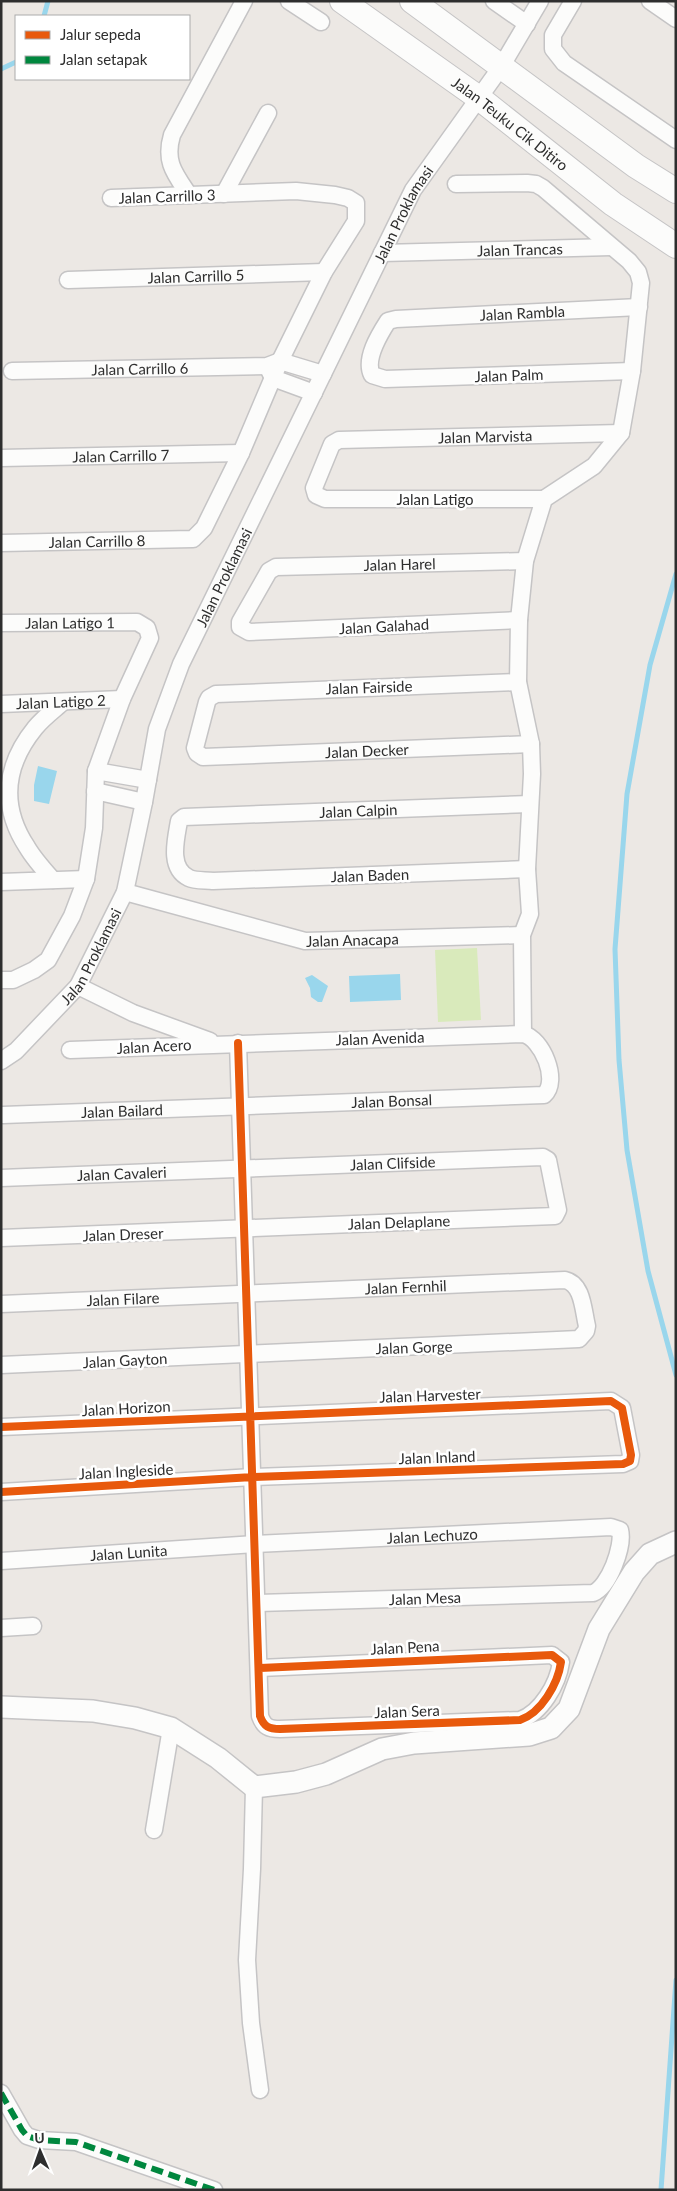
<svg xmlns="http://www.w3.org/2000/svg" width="677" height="2191" viewBox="0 0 677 2191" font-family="Lato,sans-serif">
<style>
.pitch{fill:#d9eabb}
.water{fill:#99d6ec}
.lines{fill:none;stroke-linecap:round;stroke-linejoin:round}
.stream{stroke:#99d6ec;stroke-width:5}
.minor-casing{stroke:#c5c4c5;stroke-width:19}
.tertiary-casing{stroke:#c5c4c5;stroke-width:24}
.secondary-casing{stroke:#c5c4c5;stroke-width:26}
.minor{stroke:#fcfcfb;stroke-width:16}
.tertiary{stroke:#fcfcfb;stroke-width:21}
.secondary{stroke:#fcfcfb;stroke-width:24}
.quiet{stroke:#00873e;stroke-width:6;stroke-dasharray:12 6;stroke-linecap:butt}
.cycleway-casing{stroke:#fff;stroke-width:11}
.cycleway{stroke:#e8590c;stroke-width:8}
.labels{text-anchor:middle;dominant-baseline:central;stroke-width:5;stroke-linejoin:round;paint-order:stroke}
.street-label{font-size:15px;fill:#2e2e2e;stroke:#fff}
</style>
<rect width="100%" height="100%" fill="#ece8e4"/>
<path class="pitch" d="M 477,948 L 481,1020 L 438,1022 L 435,950 Z"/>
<path class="water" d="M 38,766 L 57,771 L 49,804 L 34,801 L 34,785 Z
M 400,974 L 401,1000 L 350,1002 L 349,976 Z
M 312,975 L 328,986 L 322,1002 L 318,1002 L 311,997 L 310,988 L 305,978 Z"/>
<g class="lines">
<path class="stream" d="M 44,16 L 48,1
M 1,69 L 16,62
M 676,574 L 650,665 L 627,794 L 615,949 L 619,1060 L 627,1150 L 648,1271 L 676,1375
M 661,2190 L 676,1980"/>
<g class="minor-casing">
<g id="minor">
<path d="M 289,1 L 321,22"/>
<path d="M 494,1 L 527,24"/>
<path d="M 573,1 L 553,35 L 553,49 L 564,63 L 676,140"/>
<path d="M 650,1 L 676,19"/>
<path d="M 456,184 L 527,183 L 536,184 L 543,188 L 629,261 L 638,272 L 641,283 L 632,371 L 621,433 L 594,466 L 544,499 L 525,561 L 519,620 L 518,682 L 531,744 L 532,774 L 527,869 L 530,914 L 522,935 L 523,1034"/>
<path d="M 224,194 L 268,113"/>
<path d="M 189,195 C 175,174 164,162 172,135 L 244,1"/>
<path id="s1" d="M 382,253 L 611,247"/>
<path id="s2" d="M 68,280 L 324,272"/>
<path d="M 268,368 L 273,378 L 314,393"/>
<path id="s3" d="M 12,371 L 267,366 L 280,361 L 323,374"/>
<path id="s4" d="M 632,371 L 385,379 L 372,375 C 364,359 379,335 388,321 L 396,319 L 639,307"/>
<path id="s5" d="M 1,458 L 241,453"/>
<path id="s6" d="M 544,499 L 325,499 L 316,495 L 314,488 L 332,444 L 339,440 L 621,433"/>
<path id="s7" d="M 1,543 L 193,539 L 204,528 L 241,453 L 280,361 L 324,272 L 356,221 L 356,203 L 348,198 L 335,195 L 296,191 L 111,198"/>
<path id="s8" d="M 519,620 L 249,632 L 240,627 L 240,622 L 269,571 L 276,567 L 525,561"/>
<path id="s9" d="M 1,623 L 137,622 L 147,628 L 150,638 L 122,699 L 96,771 L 94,828 L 86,879 L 72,916 L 48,960 L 34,970 L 13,980 L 1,980"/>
<path id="s10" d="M 518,682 L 216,694 L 209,698 L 207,702 L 195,748 L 197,753 L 203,757 L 531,744"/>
<path id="s11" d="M 1,704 L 122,699"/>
<path d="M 96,771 L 148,780"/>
<path d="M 95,791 L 144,802"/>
<path id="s12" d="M 527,869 L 213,881 C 206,880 195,881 189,878 C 168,868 176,839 179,821 L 184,817 L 530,804"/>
<path d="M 53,880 C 44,870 34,859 27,847 C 0,806 5,765 35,728 C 43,718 54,710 63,702"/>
<path d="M 1,882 L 86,879"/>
<path id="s13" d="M 125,892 L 305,941 L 522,935"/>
<path d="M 78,986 L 133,1013 L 210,1041"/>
<path d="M 238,1043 L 260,1716 C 264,1727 269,1729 280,1729 L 520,1720 C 541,1713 558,1684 561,1662 L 552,1655 L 260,1668"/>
<path id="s14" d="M 1,1061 L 16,1051 L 78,986 L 125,892 L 144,802 L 157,729 L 181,664 L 413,190 L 501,67 L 540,1"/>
<path id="s15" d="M 3,1115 L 544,1095 C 560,1081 542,1038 523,1034 L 70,1050"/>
<path id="s16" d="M 1,1178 L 543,1157 L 548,1160 L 558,1210 L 555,1216 L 1,1238"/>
<path id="s17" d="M 1,1304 L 565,1280 C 583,1284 583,1310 587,1326 L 586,1331 L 579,1339 L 1,1365"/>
<path d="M 1,1427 L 611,1401 L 622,1408 L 631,1455 L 630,1461 L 623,1464 L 253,1477 L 1,1492"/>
<path id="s18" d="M 1,1561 L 255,1544 L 611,1527 L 620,1530 C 624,1546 609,1587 593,1593 L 258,1603"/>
<path d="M 1,1628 L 33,1626"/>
<path d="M 254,1787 L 252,1869 L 247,1960 L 251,2023 L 260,2090"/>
<path d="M 154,1830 L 171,1728"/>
<path d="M 1,2093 L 22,2130 L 27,2136 L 39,2140 L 76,2142 L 214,2190"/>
</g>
</g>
<g class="tertiary-casing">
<path id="tertiary" d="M 1,1707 L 93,1711 L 135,1718 L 171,1728 L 218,1758 L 254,1787 L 296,1782 L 326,1774 L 382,1749 L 414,1743 L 529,1735 L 551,1728 L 569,1709 L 599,1629 L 634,1572 L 650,1554 L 676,1542"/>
</g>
<g class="secondary-casing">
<g id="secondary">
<path id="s19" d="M 342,1 L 479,98 L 613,204 L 676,246"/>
<path d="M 412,1 L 636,166 L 676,191"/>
</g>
</g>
<use href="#minor" class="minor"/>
<use href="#tertiary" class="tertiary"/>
<use href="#secondary" class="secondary"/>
<path class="quiet" d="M 1,2093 L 22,2130 L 27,2136 L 39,2140 L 76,2142 L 214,2190"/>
<g class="cycleway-casing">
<path id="cycleway" d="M 238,1043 L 260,1716 C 264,1727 269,1729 280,1729 L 520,1720 C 541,1713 558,1684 561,1662 L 552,1655 L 260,1668
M 1,1427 L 611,1401 L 622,1408 L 631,1455 L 630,1461 L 623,1464 L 253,1477 L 1,1492"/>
</g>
<use href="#cycleway" class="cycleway"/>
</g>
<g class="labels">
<g class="street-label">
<text stroke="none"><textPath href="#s19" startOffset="208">Jalan Teuku Cik Ditiro</textPath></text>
<text transform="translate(167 196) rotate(-2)">Jalan Carrillo 3</text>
<text stroke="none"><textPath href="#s14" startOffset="950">Jalan Proklamasi</textPath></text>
<text stroke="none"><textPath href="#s1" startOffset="138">Jalan Trancas</textPath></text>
<text stroke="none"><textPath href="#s2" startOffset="128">Jalan Carrillo 5</textPath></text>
<text stroke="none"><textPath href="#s4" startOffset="454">Jalan Rambla</textPath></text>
<text stroke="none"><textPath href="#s3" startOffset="128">Jalan Carrillo 6</textPath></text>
<text transform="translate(509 375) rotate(-2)">Jalan Palm</text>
<text stroke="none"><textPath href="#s6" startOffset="438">Jalan Marvista</textPath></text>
<text stroke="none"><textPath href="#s5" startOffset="120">Jalan Carrillo 7</textPath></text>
<text x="435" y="499">Jalan Latigo</text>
<text stroke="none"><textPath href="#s7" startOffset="96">Jalan Carrillo 8</textPath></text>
<text stroke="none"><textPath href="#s8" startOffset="476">Jalan Harel</textPath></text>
<text stroke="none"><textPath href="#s14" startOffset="545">Jalan Proklamasi</textPath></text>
<text stroke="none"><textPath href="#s9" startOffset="69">Jalan Latigo 1</textPath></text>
<text transform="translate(384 626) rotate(-3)">Jalan Galahad</text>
<text transform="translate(369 687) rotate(-2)">Jalan Fairside</text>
<text stroke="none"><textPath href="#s11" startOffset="60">Jalan Latigo 2</textPath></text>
<text stroke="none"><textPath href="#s10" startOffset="539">Jalan Decker</textPath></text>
<text stroke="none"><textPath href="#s12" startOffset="582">Jalan Calpin</textPath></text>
<text transform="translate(370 875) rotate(-2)">Jalan Baden</text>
<text stroke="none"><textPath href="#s13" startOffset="234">Jalan Anacapa</textPath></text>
<text stroke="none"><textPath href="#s14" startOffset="140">Jalan Proklamasi</textPath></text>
<text transform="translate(380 1038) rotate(-2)">Jalan Avenida</text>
<text transform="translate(154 1046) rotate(-3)">Jalan Acero</text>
<text stroke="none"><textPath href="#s15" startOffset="389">Jalan Bonsal</textPath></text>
<text stroke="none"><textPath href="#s15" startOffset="119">Jalan Bailard</textPath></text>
<text stroke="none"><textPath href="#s16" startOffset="392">Jalan Clifside</textPath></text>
<text stroke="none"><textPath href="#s16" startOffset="121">Jalan Cavaleri</textPath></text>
<text transform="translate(399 1222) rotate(-2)">Jalan Delaplane</text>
<text transform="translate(123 1234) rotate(-2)">Jalan Dreser</text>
<text stroke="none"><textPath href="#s17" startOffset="405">Jalan Fernhil</textPath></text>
<text stroke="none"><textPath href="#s17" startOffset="122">Jalan Filare</textPath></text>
<text transform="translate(414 1347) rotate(-2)">Jalan Gorge</text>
<text transform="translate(125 1360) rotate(-3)">Jalan Gayton</text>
<text transform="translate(430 1395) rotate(-2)">Jalan Harvester</text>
<text transform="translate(126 1408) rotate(-3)">Jalan Horizon</text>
<text transform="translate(437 1457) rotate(-2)">Jalan Inland</text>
<text transform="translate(126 1471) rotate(-3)">Jalan Ingleside</text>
<text stroke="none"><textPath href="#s18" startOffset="432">Jalan Lechuzo</textPath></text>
<text stroke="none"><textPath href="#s18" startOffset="128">Jalan Lunita</textPath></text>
<text transform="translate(425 1598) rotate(-2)">Jalan Mesa</text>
<text transform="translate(405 1647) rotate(-3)">Jalan Pena</text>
<text transform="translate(407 1711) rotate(-2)">Jalan Sera</text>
</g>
</g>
<rect width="677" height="2191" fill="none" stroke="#2e2e2e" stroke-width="5"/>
<rect x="15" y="15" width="175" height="65" fill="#ffffff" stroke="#ababab"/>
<rect x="25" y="31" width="25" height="8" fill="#e8590c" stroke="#ababab"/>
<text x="60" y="40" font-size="15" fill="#2e2e2e">Jalur sepeda</text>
<rect x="25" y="56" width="25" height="8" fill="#00873e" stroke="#ababab"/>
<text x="60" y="65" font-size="15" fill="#2e2e2e">Jalan setapak</text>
<g transform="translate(40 2151) rotate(358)" stroke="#ffffff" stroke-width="4" paint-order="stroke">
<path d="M0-4L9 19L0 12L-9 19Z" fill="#2e2e2e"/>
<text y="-8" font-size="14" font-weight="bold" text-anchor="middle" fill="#2e2e2e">U</text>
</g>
</svg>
